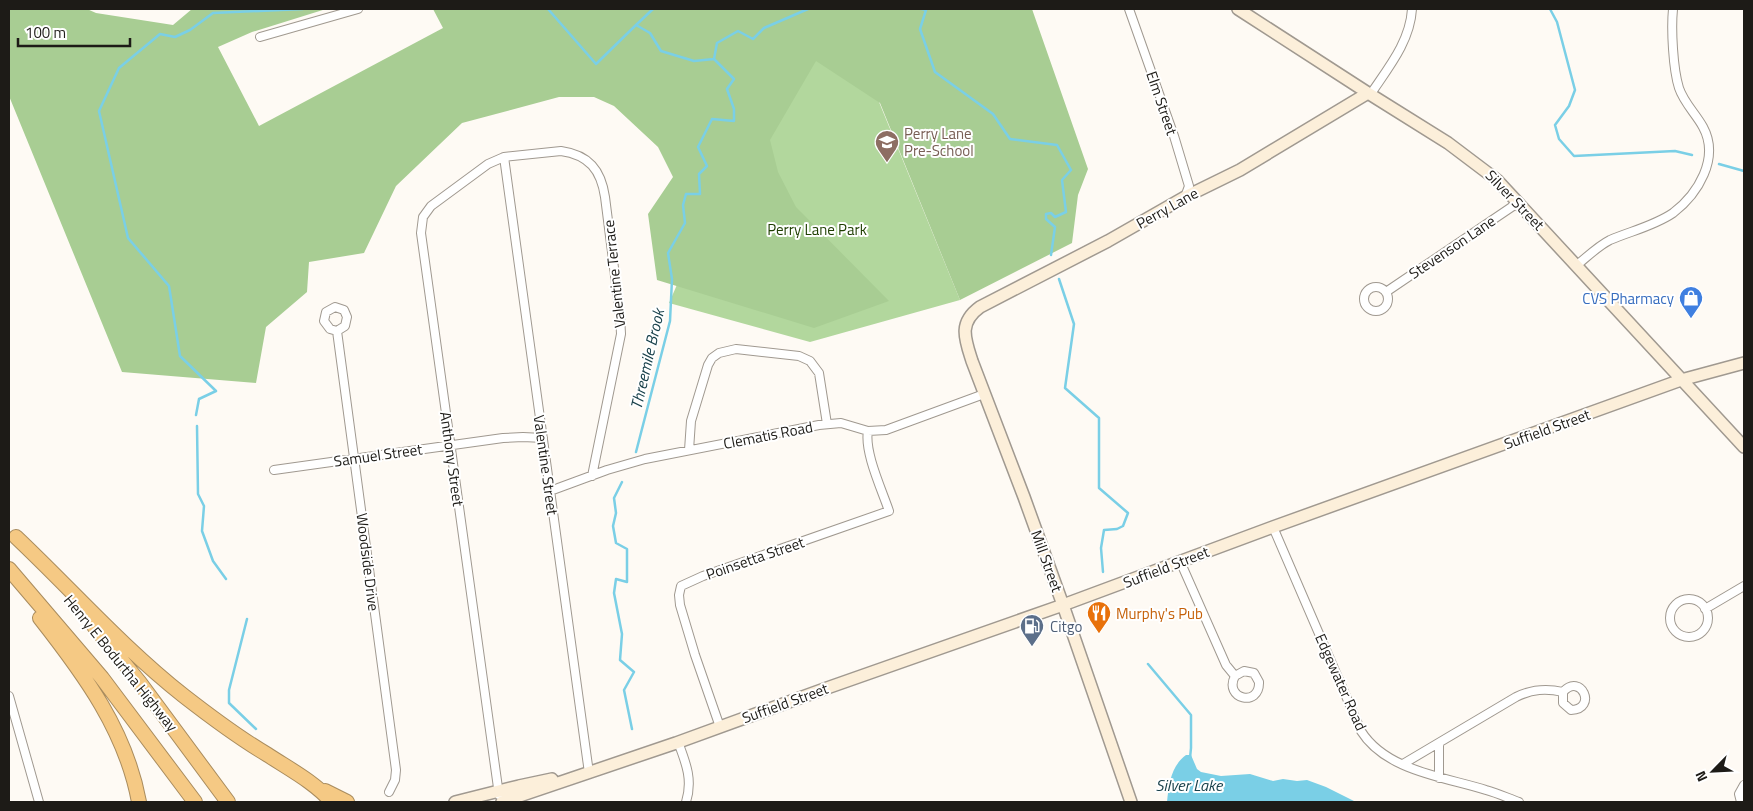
<svg xmlns="http://www.w3.org/2000/svg" width="1753" height="811" viewBox="0 0 1753 811" font-family="'Titillium Web',sans-serif">
<style>
.green{fill:#b2d79d}
.forest{fill:#a8cd93}
.water{fill:#7acfe6}
.lines{fill:none;stroke-linecap:round;stroke-linejoin:round}
.stream{stroke:#7acfe6;stroke-width:2.5}
.street-casing{stroke:#a09990;stroke-width:10}
.secondary-casing{stroke:#a09990;stroke-width:14}
.highway-casing{stroke:#a98c5e;stroke-width:16}
.street{stroke:#fff;stroke-width:8}
.secondary{stroke:#fcefda;stroke-width:11}
.highway{stroke:#f5c984;stroke-width:14}
.labels{text-anchor:middle;dominant-baseline:central;stroke-width:4;stroke-linejoin:round;paint-order:stroke}
.street-label{font-size:15px;fill:#1d1b17;stroke:#fff}
.education-label{font-size:15px;fill:#785e54;stroke:#fff;text-anchor:start}
.park-label{font-size:15px;fill:#1e3e00;stroke:#fff}
.shop-label{font-size:15px;fill:#366cbe;stroke:#fff;text-anchor:end}
.food-label{font-size:15px;fill:#c56008;stroke:#fff;text-anchor:start}
.service-label{font-size:15px;fill:#4e5e75;stroke:#fff;text-anchor:start}
.water-label{font-size:16px;font-style:italic;fill:#18404a;stroke:#fff}
</style>
<rect width="100%" height="100%" fill="#fefaf4"/>
<path class="green" d="M 841,9 L 960,300 L 810,342 L 669,303 L 721,184 Z"/>
<path class="forest" d="M 9,9 L 87,9 L 96,13 L 173,25 L 192,9 L 326,9 L 252,32 L 218,47 L 259,126 L 443,28 L 433,9 L 1032,9 L 1088,169 L 1078,195 L 1072,243 L 960,300 L 880,103 L 816,61 L 770,140 L 778,172 L 796,207 L 889,301 L 814,328 L 657,280 L 648,214 L 673,177 L 658,147 L 614,106 L 594,97 L 559,97 L 462,123 L 396,186 L 364,253 L 309,262 L 307,292 L 266,327 L 256,383 L 122,372 L 9,96 Z"/>
<path class="water" d="M 1186,755 L 1191,755 L 1197,769 L 1201,772 L 1221,776 L 1250,774 L 1273,781 L 1283,779 L 1297,781 L 1307,780 L 1326,787 L 1356,802 L 1167,802 C 1169,784 1171,766 1186,755 Z"/>
<g class="lines">
<path class="stream" d="M 548,9 L 596,64 L 636,25
M 922,9 L 926,10 L 920,29 L 935,72 L 993,114 L 1010,139 L 1057,145 L 1071,170 L 1062,180 L 1066,212 L 1055,217 L 1051,213 L 1046,214 L 1046,219 L 1055,227 L 1051,255
M 1550,9 L 1557,22 L 1575,90 L 1569,106 L 1555,125 L 1559,139 L 1574,156 L 1675,151 L 1692,155
M 714,59 L 717,43 L 738,31 L 753,39 L 764,28 L 808,9
M 1719,164 L 1744,171
M 1059,279 L 1074,324 L 1065,388 L 1099,418 L 1099,488 L 1128,513 L 1123,526 L 1117,529 L 1104,530 L 1101,548 L 1103,572
M 196,415 L 199,399 L 216,391 L 180,356 L 169,286 L 128,238 L 99,111 L 119,68 L 160,34 L 175,37 L 190,30 L 213,13 L 303,9
M 197,426 L 198,494 L 204,506 L 202,531 L 213,561 L 226,579
M 636,452 L 670,321 L 672,279 L 668,253 L 685,223 L 683,205 L 686,194 L 700,194 L 699,174 L 707,166 L 698,147 L 712,119 L 734,121 L 734,109 L 727,89 L 734,79 L 714,59 L 694,61 L 661,51 L 650,33 L 636,25 L 653,9
M 622,482 L 614,498 L 616,513 L 613,526 L 616,543 L 627,549 L 627,582 L 616,579 L 614,593 L 622,634 L 620,660 L 634,672 L 624,690 L 632,729
M 247,619 L 229,690 L 229,703 L 256,729
M 1148,664 L 1191,715 L 1191,748 L 1190,758"/>
<g class="street-casing">
<path id="street" d="M 1129,9 L 1174,136 L 1189,186 L 1185,197
M 260,37 L 358,9
M 1370,95 C 1388,68 1410,42 1412,9
M 504,157 L 589,773
M 1577,265 C 1587,257 1598,246 1610,240 C 1631,231 1654,226 1673,213 C 1698,194 1720,158 1703,127 C 1696,114 1684,103 1679,88 C 1673,69 1671,29 1673,9
M1364 299a12 12 0 1 1 24 0a12 12 0 1 1-24 0Z
M 1386,292 L 1519,202
M 337,331 L 330,329 L 324,321 L 326,312 L 335,307 L 344,310 L 347,317 L 345,326 L 337,331 L 396,770 L 395,780 L 389,792
M 689,450 L 691,421 L 708,365 L 712,358 L 719,353 L 736,349 L 799,356 L 810,361 L 819,373 L 827,424
M 274,470 L 503,438 L 523,437 L 543,438
M 550,491 L 607,470 L 645,459 L 819,425 L 841,423 L 868,431 L 886,430 L 984,394
M 1273,527 L 1361,731 C 1386,771 1445,777 1486,790 C 1497,793 1508,798 1519,802
M 1180,561 L 1226,665 L 1235,676 C 1223,699 1260,708 1259,682 L 1254,673 L 1244,671 L 1235,676
M1670 618a19 19 0 1 1 38 0a19 19 0 1 1-38 0Z
M 1705,609 L 1744,586
M 9,696 L 39,802
M 720,727 L 695,655 L 680,605 L 679,595 L 681,586 L 703,576 L 889,511 C 882,490 864,452 868,431
M 678,742 C 686,763 693,780 686,802
M 1439,743 L 1439,778
M 1403,764 L 1516,697 C 1532,689 1546,688 1563,692 L 1563,703 L 1571,710 C 1598,709 1581,672 1563,692
M 499,795 L 421,233 L 423,217 L 431,206 L 488,164 L 504,157 L 561,151 C 589,155 601,170 605,197 L 620,315 L 621,334 L 592,476
M 1741,802 L 1739,794 L 1744,785"/>
</g>
<g class="secondary-casing">
<path id="secondary" d="M 1238,9 L 1368,93 L 1448,143 L 1497,180 L 1744,447
M 455,802 L 519,786 L 552,779
M 502,802 L 676,743 L 827,688 L 1063,605 L 1273,527 L 1681,380 L 1744,363
M 1131,802 L 1063,605 L 1024,497 L 972,361 C 965,339 958,323 980,307 L 1108,241 L 1185,197 L 1240,170 L 1368,93"/>
</g>
<g class="highway-casing">
<path id="highway" d="M 16,537 C 72,590 123,648 184,696 C 211,717 239,738 268,755 C 291,770 314,782 332,802
M 9,569 L 102,678 L 195,802
M 40,618 C 84,674 126,731 139,802
M 94,626 L 140,683 L 228,802
M 325,791 L 347,802"/>
</g>
<use href="#street" class="street"/>
<use href="#secondary" class="secondary"/>
<use href="#highway" class="highway"/>
</g>
<defs>
<g id="school-pin" transform="scale(1.25)"><path d="M0 17L-7.5 6A9.5 9.5 0 1 1 7.5 6Z" fill="#8d6e63" stroke="#fff"/><path d="M0-5L7-2L0 1L-7-2ZM-4 1L0 2.5L4 1V4Q0 6-4 4Z" fill="#fff"/></g>
<g id="shop-pin" transform="scale(1.25)"><path d="M0 17L-7.5 6A9.5 9.5 0 1 1 7.5 6Z" fill="#3f7fe0" stroke="#fff"/><path d="M-5-2.5h2.3a2.7 3.5 0 0 1 5.4 0H5L5.5 6h-11ZM-1.5-2.5h3a1.5 2.3 0 0 0-3 0Z" fill="#fff"/></g>
<g id="restaurant-pin" transform="scale(1.25)"><path d="M0 17L-7.5 6A9.5 9.5 0 1 1 7.5 6Z" fill="#e8710a" stroke="#fff"/><path d="M-5-6h1v4h1v-4h1v4h1v-4h1v5L-1.5 .5V6h-2V.5L-5-1ZM5-6V6H3V1.5H1.5Q1.5-4 5-6Z" fill="#fff"/></g>
<g id="fuel-pin" transform="scale(1.25)"><path d="M0 17L-7.5 6A9.5 9.5 0 1 1 7.5 6Z" fill="#5c6f8a" stroke="#fff"/><path d="M-5.5-6h7V0h2V4h1.3V-2.5L3-4.5l.8-.8L6-3V5H2.5V1h-1V6h-7ZM-4.2-4.7v3.2H.2V-4.7Z" fill="#fff"/></g>
</defs>
<g fill-rule="evenodd">
<use href="#school-pin" x="887" y="142"/>
<use href="#shop-pin" x="1691" y="298"/>
<use href="#restaurant-pin" x="1099" y="613"/>
<use href="#fuel-pin" x="1032" y="626"/>
</g>
<g class="labels">
<g class="street-label">
<text transform="translate(1162 103) rotate(71)">Elm Street</text>
<text transform="translate(1515 200) rotate(46)">Silver Street</text>
<text transform="translate(1167 208) rotate(-29)">Perry Lane</text>
<text transform="translate(1452 247) rotate(-34)">Stevenson Lane</text>
<text transform="translate(614 274) rotate(-96)">Valentine Terrace</text>
<text transform="translate(1547 429) rotate(-20)">Suffield Street</text>
<text transform="translate(768 435) rotate(-11)">Clematis Road</text>
<text transform="translate(378 455) rotate(-8)">Samuel Street</text>
<text transform="translate(452 459) rotate(82)">Anthony Street</text>
<text transform="translate(546 465) rotate(82)">Valentine Street</text>
<text transform="translate(755 558) rotate(-19)">Poinsetta Street</text>
<text transform="translate(1047 561) rotate(70)">Mill Street</text>
<text transform="translate(368 562) rotate(83)">Woodside Drive</text>
<text transform="translate(1166 567) rotate(-21)">Suffield Street</text>
<text transform="translate(121 663) rotate(51)">Henry E Bodurtha Highway</text>
<text transform="translate(1341 682) rotate(66)">Edgewater Road</text>
<text transform="translate(785 703) rotate(-20)">Suffield Street</text>
</g>
<g class="education-label">
<text x="904" y="133">Perry Lane<tspan x="904" dy="17">Pre-School</tspan></text>
</g>
<g class="park-label">
<text x="817" y="229">Perry Lane Park</text>
</g>
<g class="shop-label">
<text x="1674" y="298">CVS Pharmacy</text>
</g>
<g class="food-label">
<text x="1116" y="613">Murphy's Pub</text>
</g>
<g class="service-label">
<text x="1050" y="626">Citgo</text>
</g>
<g class="water-label">
<text transform="translate(647 359) rotate(-77)">Threemile Brook</text>
<text x="1189" y="785">Silver Lake</text>
</g>
</g>
<rect width="1753" height="811" fill="none" stroke="#1d1b17" stroke-width="20"/>
<g transform="translate(1713 771) rotate(246)" stroke="#ffffff" stroke-width="4" paint-order="stroke">
<path d="M0-4L9 19L0 12L-9 19Z" fill="#1d1b17"/>
<text y="-8" font-size="14" font-weight="bold" text-anchor="middle" fill="#1d1b17">N</text>
</g>
<path d="M18 38v8h112v-8" fill="none" stroke="#1d1b17" stroke-width="2.5"/>
<text x="25" y="38" font-size="15" fill="#1d1b17" stroke="#ffffff" stroke-width="4" paint-order="stroke">100 m</text>
</svg>
